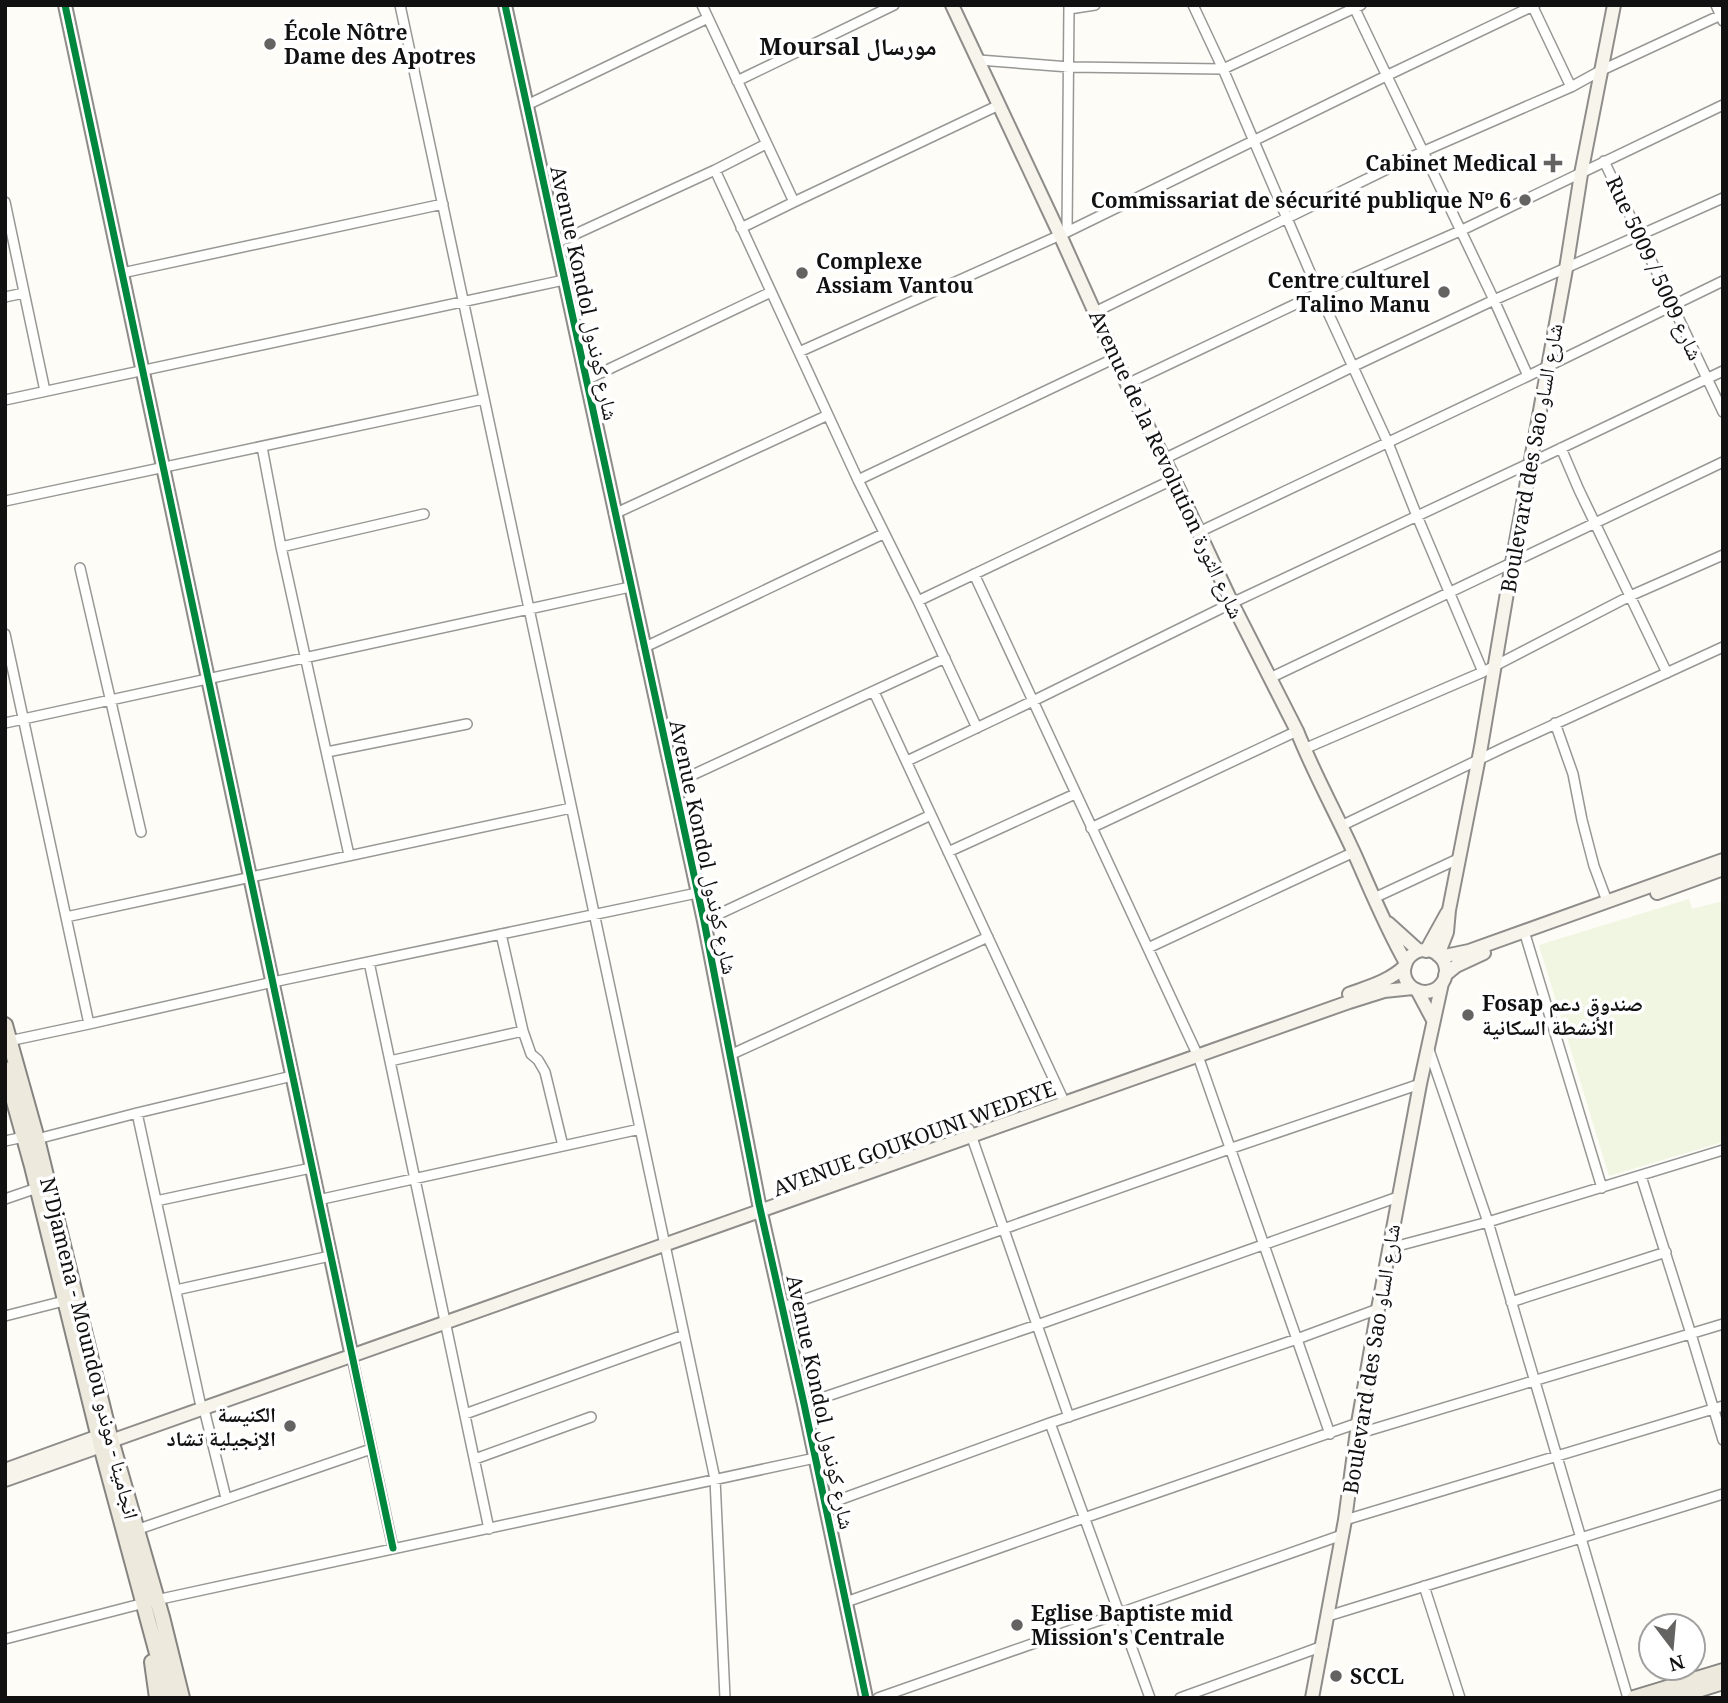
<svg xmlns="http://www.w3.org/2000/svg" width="1728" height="1703" viewBox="0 0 1728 1703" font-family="'Noto Serif','Noto Naskh Arabic',serif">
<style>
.pitch{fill:#f0f6e1}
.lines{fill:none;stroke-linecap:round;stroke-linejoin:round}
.street-casing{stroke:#979795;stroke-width:12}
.secondary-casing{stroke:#8e8d8b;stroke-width:16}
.primary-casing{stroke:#858482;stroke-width:18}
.street{stroke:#fffffe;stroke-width:9}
.secondary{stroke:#f6f4eb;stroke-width:12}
.primary{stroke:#ede9dc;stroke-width:14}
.cycleway-casing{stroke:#fff;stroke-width:11}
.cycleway{stroke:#00873e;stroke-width:7}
.poi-dot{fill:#646362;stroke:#fff;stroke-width:2.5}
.labels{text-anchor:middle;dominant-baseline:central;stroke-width:7;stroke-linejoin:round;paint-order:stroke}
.poi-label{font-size:21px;font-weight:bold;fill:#111;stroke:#fff;text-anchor:start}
.street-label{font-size:21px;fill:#111;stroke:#fff}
.quarter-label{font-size:24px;font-weight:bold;fill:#111;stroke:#fff}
</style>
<rect width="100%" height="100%" fill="#fdfcf7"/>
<path class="pitch" d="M 1689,899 L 1692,909 L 1723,901 L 1723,1142 L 1609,1176 L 1539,945 Z"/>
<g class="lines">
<g class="street-casing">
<path id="street" d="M 400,5 L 715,1479 L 725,1698
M 702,5 L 794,202
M 1193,5 L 1223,69 L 1319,293 L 1388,443 L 1417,516 L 1483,672
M 1353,5 L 1494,300 L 1528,376
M 1532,5 L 1571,87
M 1716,5 L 1723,21
M 1069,9 L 1095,5
M 979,60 L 1069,67 L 1223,69 L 1361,5
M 737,81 L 894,5
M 527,105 L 708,18
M 1604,161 L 1723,412
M 715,170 L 858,480 L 918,601 L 977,728
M 5,202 L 45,391
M 741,228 L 794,202 L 999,105
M 1067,232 L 1069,5
M 556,243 L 715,170 L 766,144
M 122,273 L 443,204
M 5,297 L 24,293
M 1095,312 L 1422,152 L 1571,87 L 1600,71 L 1723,14
M 799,352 L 1067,232 L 1386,76 L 1535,5
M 586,380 L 771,292
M 1127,384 L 1319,293 L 1460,231 L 1723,105
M 5,400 L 564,280
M 262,447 L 281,547 L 349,855
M 1561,448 L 1579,490 L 1667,673
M 1164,459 L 1354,366 L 1494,300 L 1723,198
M 858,480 L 1115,358
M 5,501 L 484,399
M 614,514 L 828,415
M 1199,532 L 1528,376 L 1723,281
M 281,547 L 424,514
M 80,568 L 141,832
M 974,574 L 1198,1056 L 1330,1434
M 918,601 L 1174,479
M 5,634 L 89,1024
M 643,648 L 883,534
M 1270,678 L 1723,462
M 874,692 L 1062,1097
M 5,723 L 630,587
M 1555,723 L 1573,774 L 1582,820 L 1594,866 L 1607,901
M 1304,749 L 1483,672 L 1630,596 L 1723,555
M 327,752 L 467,724
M 907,761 L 1033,701 L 1232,603 L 1530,463 L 1723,371
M 673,784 L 945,658
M 1341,826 L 1505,747 L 1723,647
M 1091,828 L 1297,731
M 948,852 L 1075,794
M 1374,898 L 1460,858
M 66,917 L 571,808
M 704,921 L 931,815
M 1524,931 L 1602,1188
M 501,934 L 523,1031 L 531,1054 L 538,1060 L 545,1072 L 563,1146
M 1148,948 L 1354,852
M 369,962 L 489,1529
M 9,1041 L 89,1024 L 273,982 L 697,893
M 1428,1047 L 1488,1222 L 1628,1698
M 730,1055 L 988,937
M 390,1061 L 523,1031
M 137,1113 L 200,1402
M 969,1129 L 1069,1417
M 37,1139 L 137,1113 L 292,1076
M 5,1141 L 24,1137
M 1641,1176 L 1691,1334 L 1723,1440
M 5,1199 L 37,1188
M 318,1200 L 640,1129
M 156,1201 L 311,1168
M 1390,1248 L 1488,1222 L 1723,1150
M 176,1290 L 330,1256
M 1511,1302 L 1666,1252
M 783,1307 L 1232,1148 L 1420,1084
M 5,1316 L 64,1301
M 352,1357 L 393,1548
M 804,1404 L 1037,1325 L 1398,1197
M 204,1409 L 226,1498
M 465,1414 L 684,1335
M 1050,1423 L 1150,1698
M 1357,1434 L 1723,1324
M 475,1459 L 591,1417
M 825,1505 L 1050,1423 L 1297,1339 L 1378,1309
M 1345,1520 L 1723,1406
M 136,1530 L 371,1449
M 1424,1586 L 1460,1698
M 846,1602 L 1084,1518 L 1358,1423
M 1328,1616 L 1723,1494
M 5,1639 L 156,1600 L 815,1458
M 878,1698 L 1342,1535
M 1180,1698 L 1323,1646"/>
</g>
<g class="secondary-casing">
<path id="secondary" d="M 65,5 C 162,455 257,906 352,1357
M 505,5 L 704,921 L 759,1204 L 804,1404 L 866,1698
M 952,5 L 1060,235 L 1127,384 L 1174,479 L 1232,603 L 1297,731 C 1314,774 1336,813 1355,855 C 1371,891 1386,928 1406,963
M 1657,893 L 1723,869
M 1388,923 L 1419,951
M1404 971a21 21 0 1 1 42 0a21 21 0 1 1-42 0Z
M 1426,951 L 1447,913
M 1438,955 L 1447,932 L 1449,910 L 1481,747 L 1512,563 L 1566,269 L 1581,174 L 1614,5
M 1440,957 L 1469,951 L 1723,860
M 1445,975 L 1456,966 L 1484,953
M 1417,990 L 1433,1020
M 1349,994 C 1368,987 1390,981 1405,966
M 111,1441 L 1349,1002 L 1384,991 L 1413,988
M 5,1470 L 99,1436
M 5,1480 L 101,1446
M 1312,1698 L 1345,1520 L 1358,1423 L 1378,1309 L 1420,1084 L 1442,983"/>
</g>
<g class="primary-casing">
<path id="primary" d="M 5,1025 L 37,1139 L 109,1433 L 162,1617 L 182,1698
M 5,1069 L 32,1166 L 101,1446 L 169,1698
M 152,1662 L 157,1698
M 1634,1698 L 1723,1671
M 1672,1698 L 1723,1682"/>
</g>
<use href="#street" class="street"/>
<use href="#secondary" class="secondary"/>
<use href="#primary" class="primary"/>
<g class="cycleway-casing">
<path id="cycleway" d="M 65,5 L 393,1548
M 505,5 L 704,921 L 759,1204 L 804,1404 L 866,1698"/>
</g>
<use href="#cycleway" class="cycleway"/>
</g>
<g class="poi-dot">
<circle cx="270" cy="44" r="7"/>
<path d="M1549.5 152.5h7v7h7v7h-7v7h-7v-7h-7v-7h7z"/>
<circle cx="1525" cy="200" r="7"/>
<circle cx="802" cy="273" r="7"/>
<circle cx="1444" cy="292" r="7"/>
<circle cx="1468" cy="1015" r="7"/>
<circle cx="290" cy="1426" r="7"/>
<circle cx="1017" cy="1625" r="7"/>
<circle cx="1336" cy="1676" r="7"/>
</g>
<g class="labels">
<g class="poi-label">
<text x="284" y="32">École Nôtre<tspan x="284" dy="24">Dame des Apotres</tspan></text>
<text x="1537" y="163" text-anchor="end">Cabinet Medical</text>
<text x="1511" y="200" text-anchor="end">Commissariat de sécurité publique Nº 6</text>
<text x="816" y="261">Complexe<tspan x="816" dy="24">Assiam Vantou</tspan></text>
<text x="1430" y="280" text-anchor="end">Centre culturel<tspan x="1430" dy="24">Talino Manu</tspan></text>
<text x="1482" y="1003">Fosap صندوق دعم<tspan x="1482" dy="24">الأنشطة السكانية</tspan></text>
<text x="276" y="1414" text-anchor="end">الكنيسة<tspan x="276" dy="24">الإنجيلية تشاد</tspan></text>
<text x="1031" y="1613">Eglise Baptiste mid<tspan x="1031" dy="24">Mission's Centrale</tspan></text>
<text x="1350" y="1676">SCCL</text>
</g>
<g class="street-label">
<text transform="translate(1655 268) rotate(65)">Rue 5009 / شارع 5009</text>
<text transform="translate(585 293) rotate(78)">Avenue Kondol شارع كوندول</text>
<text transform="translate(1531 458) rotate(-80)">Boulevard des Sao شارع الساو</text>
<text transform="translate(1167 464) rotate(65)">Avenue de la Revolution شارع الثورة</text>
<text transform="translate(704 847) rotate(78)">Avenue Kondol شارع كوندول</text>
<text transform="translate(914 1138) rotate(-20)">AVENUE GOUKOUNI WEDEYE</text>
<text transform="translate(90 1348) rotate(76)">N'Djamena - Moundou انجامينا - موندو</text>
<text transform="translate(1371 1359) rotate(-81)">Boulevard des Sao شارع الساو</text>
<text transform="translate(821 1402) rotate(78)">Avenue Kondol شارع كوندول</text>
</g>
<g class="quarter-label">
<text x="848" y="45">Moursal مورسال</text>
</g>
</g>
<rect width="1728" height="1703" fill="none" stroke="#111111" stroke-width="14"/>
<g transform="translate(1672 1647) rotate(164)"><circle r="33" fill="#ffffff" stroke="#a0a0a0" stroke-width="2"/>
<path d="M0-5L12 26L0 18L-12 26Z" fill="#646362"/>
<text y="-10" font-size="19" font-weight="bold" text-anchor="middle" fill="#111111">N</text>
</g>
</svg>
